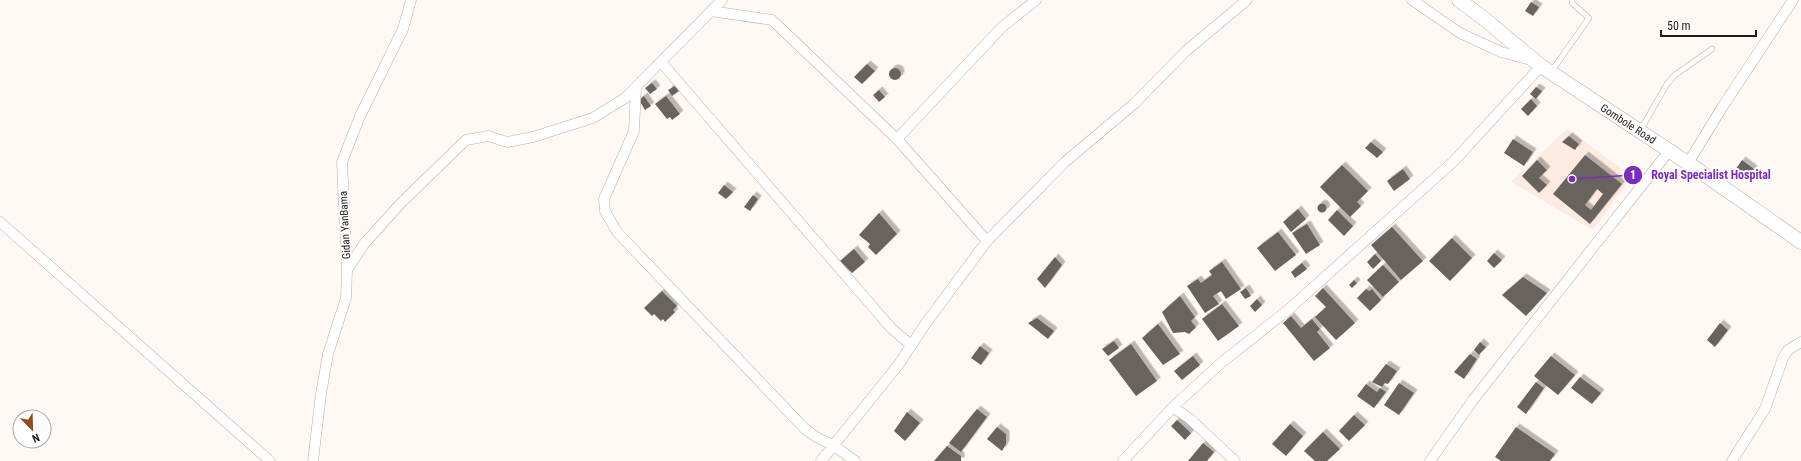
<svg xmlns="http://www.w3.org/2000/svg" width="1801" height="461" viewBox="0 0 1801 461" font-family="'Roboto Condensed',sans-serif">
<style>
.built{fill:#fdebe1}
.building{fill:#68635b;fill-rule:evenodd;filter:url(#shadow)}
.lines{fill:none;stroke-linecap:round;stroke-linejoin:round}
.lane-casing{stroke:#b9afa9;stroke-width:6}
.street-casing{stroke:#b9afa9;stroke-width:11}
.secondary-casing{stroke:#b9afa9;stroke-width:15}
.lane{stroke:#fff;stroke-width:5}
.street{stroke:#fff;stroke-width:10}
.secondary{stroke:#fff;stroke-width:14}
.labels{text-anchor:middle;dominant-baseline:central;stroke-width:4;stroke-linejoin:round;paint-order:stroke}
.street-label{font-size:11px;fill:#201d1b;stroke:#fff}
.leader{fill:none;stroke:#7b2cbf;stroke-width:1.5}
.callout-dot{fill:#7b2cbf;stroke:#fff;stroke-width:1.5}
.mark-label{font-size:12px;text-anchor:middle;font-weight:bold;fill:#fff}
.callout-label{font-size:12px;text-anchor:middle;font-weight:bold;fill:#7b2cbf;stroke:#fff;stroke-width:4;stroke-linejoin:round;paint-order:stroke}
</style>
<defs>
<filter id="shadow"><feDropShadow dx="3.5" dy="-3.5" stdDeviation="0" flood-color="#0004"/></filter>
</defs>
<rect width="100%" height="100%" fill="#fff8f5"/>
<path class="built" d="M 1567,129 L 1632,176 L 1593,230 L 1511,182 Z"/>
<path class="building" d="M 1531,2 L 1539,7 L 1533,16 L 1525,11 Z
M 867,64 L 875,71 L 862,84 L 854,77 Z
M889 74a6 6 0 1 1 12 0a6 6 0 1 1-12 0Z
M 652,83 L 657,89 L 650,94 L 645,88 Z
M 675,86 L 679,91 L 672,96 L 668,90 Z
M 1536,87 L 1542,91 L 1536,99 L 1530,94 Z
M 879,90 L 885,97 L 879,102 L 873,95 Z
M 644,96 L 651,106 L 645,110 L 639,100 Z
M 666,96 L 680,114 L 672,120 L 670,117 L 667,119 L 655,104 Z
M 1531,99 L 1537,106 L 1528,116 L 1521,109 Z
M 1569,136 L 1579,144 L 1575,150 L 1562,142 Z
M 1513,139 L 1533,152 L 1524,166 L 1504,153 Z
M 1371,142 L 1383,152 L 1377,158 L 1365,148 Z
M 1585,155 L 1622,184 L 1590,224 L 1553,194 ZM 1597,189 L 1603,194 L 1591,210 L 1585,205 Z
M 1537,160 L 1547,170 L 1539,178 L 1547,185 L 1539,193 L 1522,176 Z
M 1742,160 L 1754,169 L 1746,181 L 1733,173 Z
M 1342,165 L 1368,191 L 1357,202 L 1361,206 L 1350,217 L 1320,187 Z
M 1403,169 L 1410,179 L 1394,191 L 1387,181 Z
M 724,185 L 733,192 L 726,199 L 718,193 Z
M 753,195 L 758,199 L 750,211 L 744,207 Z
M1317.5 208a4.5 4.5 0 1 1 9 0a4.5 4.5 0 1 1-9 0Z
M 1298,209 L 1306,219 L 1291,232 L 1283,222 Z
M 1337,210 L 1353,226 L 1344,236 L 1328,220 Z
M 879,213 L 897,234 L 876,255 L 868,247 L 870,244 L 859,235 Z
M 1307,224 L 1320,245 L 1306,254 L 1292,233 Z
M 1392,227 L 1423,261 L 1401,280 L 1371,245 Z
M 1278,232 L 1296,255 L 1275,271 L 1257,248 Z
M 1452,238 L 1472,258 L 1450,281 L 1429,261 Z
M 854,249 L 865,262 L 852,273 L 840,261 Z
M 1494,253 L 1502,260 L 1494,268 L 1487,261 Z
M 1375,254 L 1381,261 L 1373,269 L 1367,262 Z
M 1055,257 L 1062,265 L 1045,288 L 1037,279 Z
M 1222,262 L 1241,289 L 1226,299 L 1221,291 L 1213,296 L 1219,304 L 1205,313 L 1187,286 L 1198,279 L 1201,283 L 1212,275 L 1209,271 Z
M 1302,263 L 1307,269 L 1295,278 L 1291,272 Z
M 1383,265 L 1399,282 L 1383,297 L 1367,280 Z
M 1523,277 L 1547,293 L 1526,316 L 1502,295 Z
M 1354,280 L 1357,283 L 1352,288 L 1349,285 Z
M 1246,288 L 1251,296 L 1245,299 L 1240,292 Z
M 1323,288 L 1355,323 L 1336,340 L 1315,317 L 1326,307 L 1315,296 Z
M 1366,289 L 1369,291 L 1372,289 L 1381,300 L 1370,311 L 1357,298 Z
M 662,291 L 677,306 L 673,310 L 675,312 L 665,322 L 663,319 L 661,321 L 654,314 L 652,316 L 644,308 Z
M 1180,296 L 1195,317 L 1191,321 L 1196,327 L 1189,334 L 1185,332 L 1173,333 L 1162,312 Z
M 1257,299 L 1262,305 L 1255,312 L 1250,306 Z
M 1222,304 L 1239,326 L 1218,341 L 1202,319 Z
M 1291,316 L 1301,328 L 1312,319 L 1320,329 L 1317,332 L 1330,348 L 1314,361 L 1283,323 Z
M 1037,318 L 1054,331 L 1048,339 L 1028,323 Z
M 1720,323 L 1728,330 L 1715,347 L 1707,340 Z
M 1158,324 L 1180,354 L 1163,365 L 1142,338 Z
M 1114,341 L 1119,348 L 1108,356 L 1102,349 Z
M 1480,342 L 1486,347 L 1479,355 L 1474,350 Z
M 1131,344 L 1157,381 L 1136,396 L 1109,360 Z
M 980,346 L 989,353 L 981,365 L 971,358 Z
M 1470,354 L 1477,359 L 1464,379 L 1454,372 Z
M 1193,356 L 1200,365 L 1182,380 L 1174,371 Z
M 1551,356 L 1575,375 L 1558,395 L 1534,376 Z
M 1386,364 L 1397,371 L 1388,384 L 1385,383 L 1382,387 L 1372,382 Z
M 1580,377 L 1601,393 L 1592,404 L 1571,388 Z
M 1536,382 L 1544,388 L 1526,414 L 1517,407 Z
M 1399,383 L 1414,393 L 1399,415 L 1384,405 Z
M 1366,384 L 1377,392 L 1380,388 L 1386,392 L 1374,408 L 1357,396 Z
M 977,409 L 987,417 L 961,452 L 949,443 Z
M 907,412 L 920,423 L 905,441 L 894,431 Z
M 1354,415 L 1365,425 L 1349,441 L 1339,431 Z
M 1177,420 L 1191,433 L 1185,440 L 1171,426 Z
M 1290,424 L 1303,436 L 1286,456 L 1272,444 Z
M 997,427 L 1006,434 L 1006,444 L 1002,451 L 987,439 Z
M 1516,427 L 1555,454 L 1550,461 L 1501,461 L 1495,457 Z
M 1323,432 L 1340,449 L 1327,461 L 1315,461 L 1304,451 Z
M 1203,443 L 1214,452 L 1207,461 L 1188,461 Z
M 947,446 L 961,456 L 961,461 L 934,461 Z"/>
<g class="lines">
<g class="lane-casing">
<path id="lane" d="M 1551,72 L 1589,18 L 1572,3 L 1572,0
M 1640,131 L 1667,84 L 1675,75 L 1712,49"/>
</g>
<g class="street-casing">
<path id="street" d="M 1412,0 L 1460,33 L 1501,52 L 1531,60
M 711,11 L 772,20 L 897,139 L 987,241
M 661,62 L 891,328 L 911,345
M 636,87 L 634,131 L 604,199 L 605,211 L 617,232 L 804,428 L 816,437 L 833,445 L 855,461
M 897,139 L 1002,27 L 1036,0
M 1688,163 L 1723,106 L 1793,0
M 0,222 L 270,461
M 347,270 L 364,244 L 401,203 L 466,140 L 488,136 L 507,142 L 533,137 L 593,118 L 625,98 L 722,0
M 1173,407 L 1190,419 L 1235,461
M 313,461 L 321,394 L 328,354 L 346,298 L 347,270 L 342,162 L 360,116 L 403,29 L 411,0
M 821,461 L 899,364 L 926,323 L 987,241 L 1065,162 L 1135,103 L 1186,51 L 1247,0
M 1123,461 L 1173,407 L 1221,363 L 1288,310 L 1454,161 L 1541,66
M 1430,461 L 1473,400 L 1669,151
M 1732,461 L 1765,409 L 1783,358 L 1788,350 L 1801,342"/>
</g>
<g class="secondary-casing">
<path id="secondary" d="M 1459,0 L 1482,17 L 1541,66 L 1688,163 L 1801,242"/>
</g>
<use href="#lane" class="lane"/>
<use href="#street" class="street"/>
<use href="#secondary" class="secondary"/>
</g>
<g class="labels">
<g class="street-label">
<text transform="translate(1628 124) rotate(33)">Gombole Road</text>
<text transform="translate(345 225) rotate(-93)">Gidan YanBama</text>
</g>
</g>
<path class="leader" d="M1572 179L1633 175"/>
<g class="callout-dot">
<circle cx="1572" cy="179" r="4"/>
<circle cx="1633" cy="175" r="10"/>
</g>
<g class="mark-label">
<text x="1633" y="179">1</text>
</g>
<g class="callout-label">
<text x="1711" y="179">Royal Specialist Hospital</text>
</g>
<g transform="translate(32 429) rotate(157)"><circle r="19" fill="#ffffff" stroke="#a6a5a4"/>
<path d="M0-3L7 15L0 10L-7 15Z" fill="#924c23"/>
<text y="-6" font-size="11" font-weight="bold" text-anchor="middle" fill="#201d1b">N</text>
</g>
<path d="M1661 30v6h95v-6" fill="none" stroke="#201d1b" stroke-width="2"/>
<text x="1667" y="30" font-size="12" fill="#201d1b" stroke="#ffffff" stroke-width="3" paint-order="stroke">50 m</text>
</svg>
